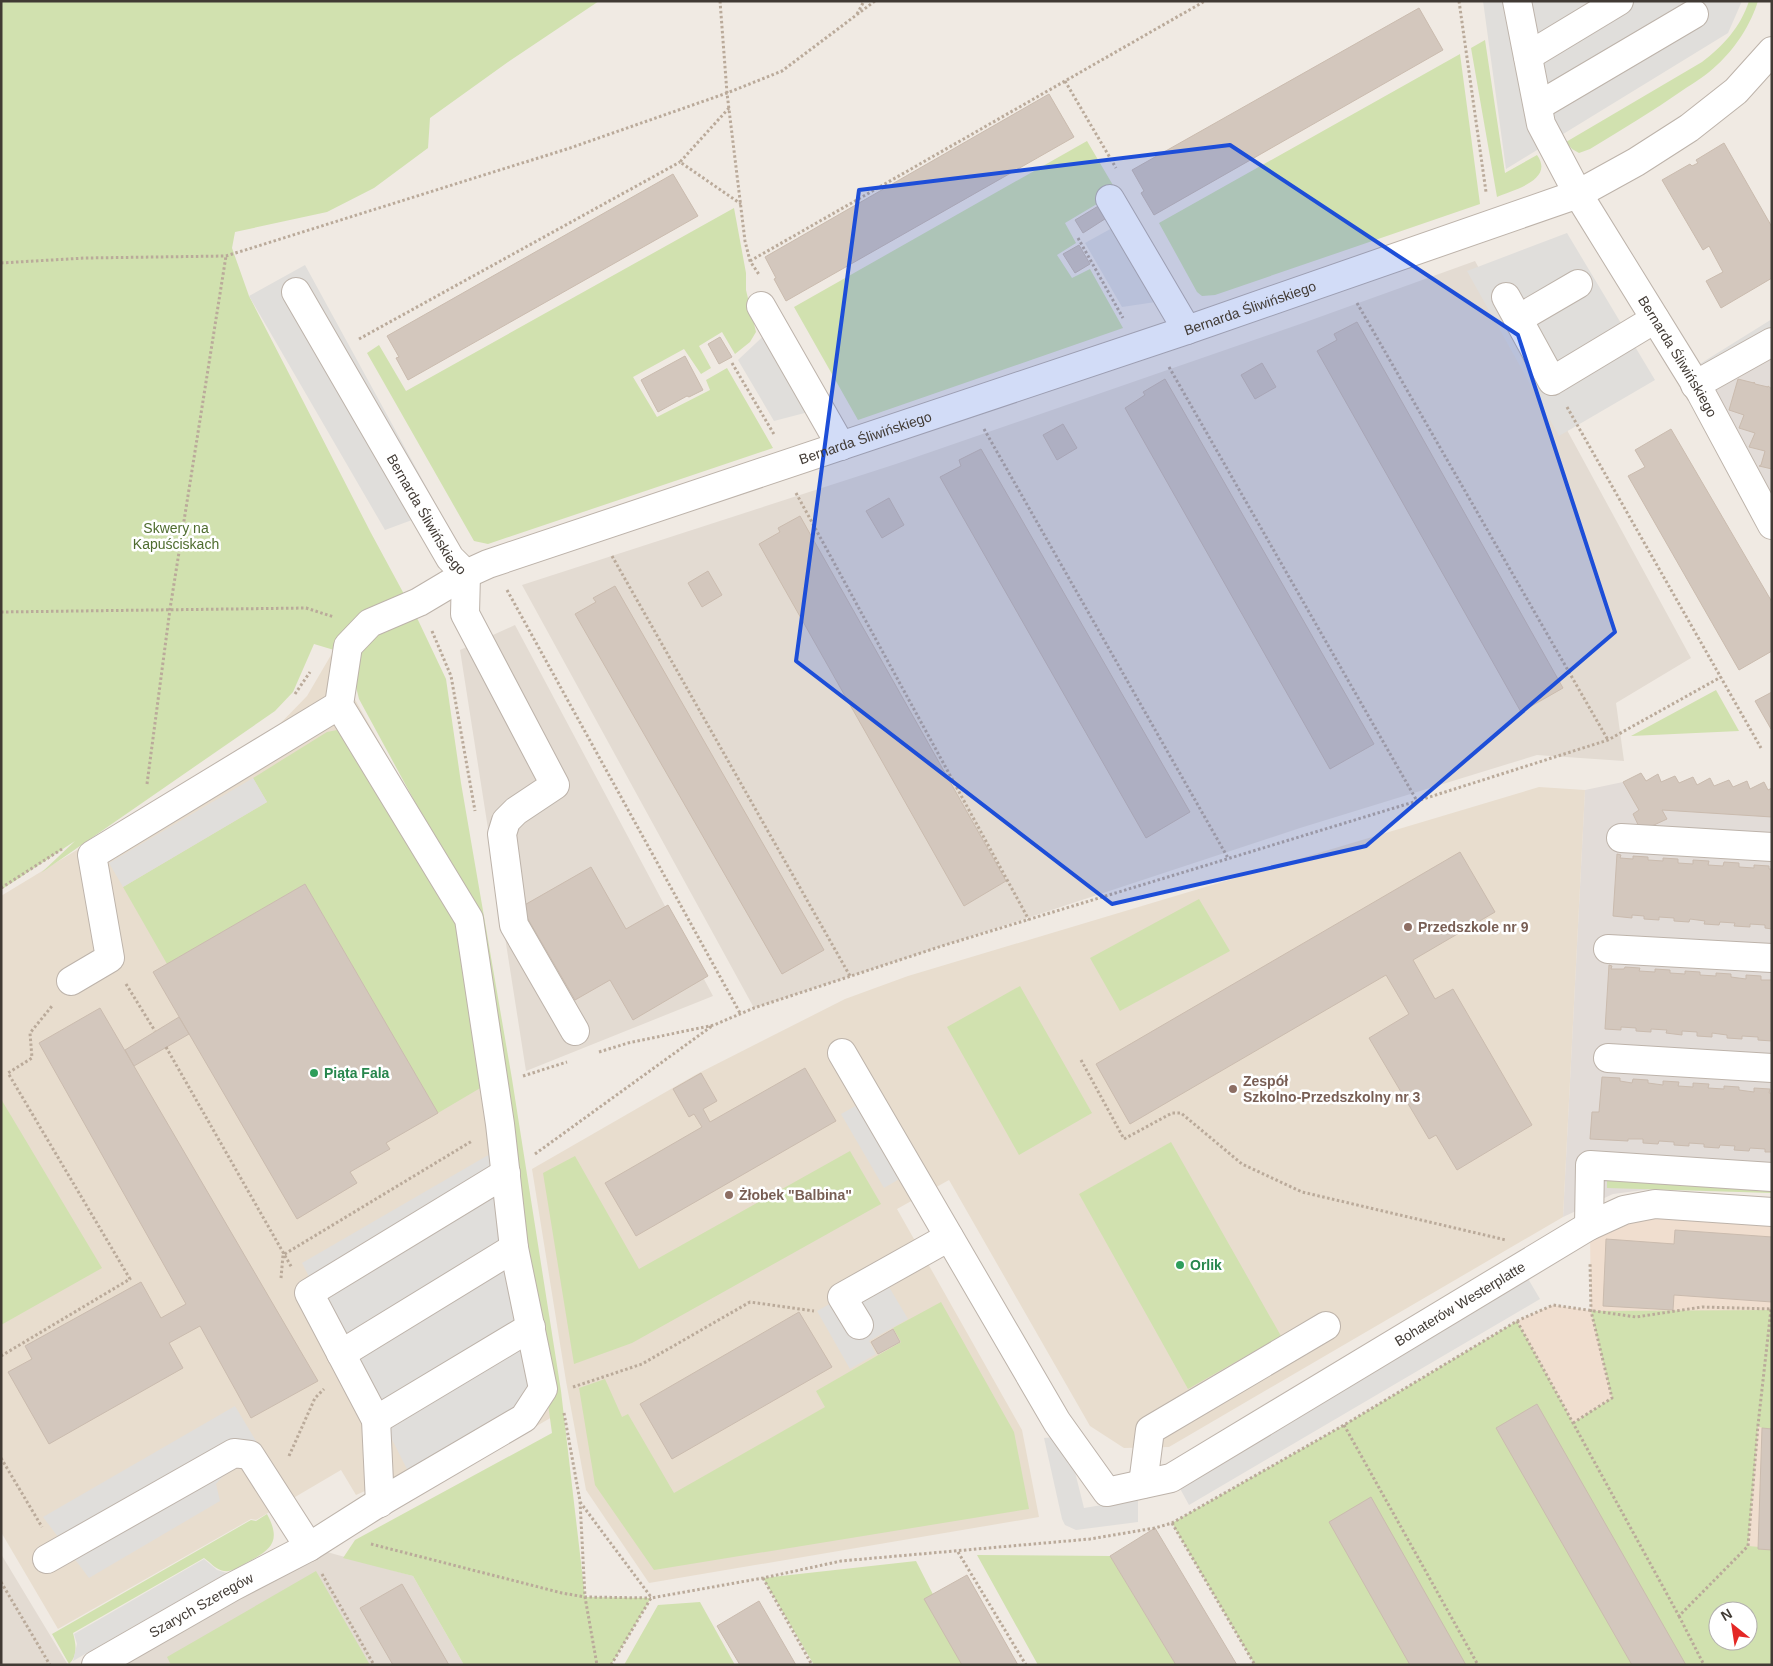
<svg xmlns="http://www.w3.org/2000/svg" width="1773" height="1666" viewBox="0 0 1773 1666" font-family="Arial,sans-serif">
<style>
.residential{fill:#e3dbd2}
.commercial{fill:#f0decf;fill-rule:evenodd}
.industrial{fill:#e2dcd8}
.education{fill:#e8ddce}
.green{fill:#d1e1af;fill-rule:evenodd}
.parking{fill:#e0dedb}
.building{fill:#d3c7bd;stroke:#cabbae}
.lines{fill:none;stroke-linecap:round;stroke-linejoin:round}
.minor-casing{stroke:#bdb3aa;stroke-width:30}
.path{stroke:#baaa9a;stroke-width:3;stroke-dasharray:2.5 2.5;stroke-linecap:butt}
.minor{stroke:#fff;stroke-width:28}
.marked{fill:#1d4ed8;fill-opacity:0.2;stroke:#1d4ed8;stroke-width:4;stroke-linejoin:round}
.education-dot{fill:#8d6e63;stroke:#fff;stroke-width:2}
.leisure-dot{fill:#2e9e5b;stroke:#fff;stroke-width:2}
.labels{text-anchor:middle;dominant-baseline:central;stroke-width:5;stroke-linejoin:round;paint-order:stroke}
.street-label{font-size:14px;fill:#413a34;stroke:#fff}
.park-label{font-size:14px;fill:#4e6c2e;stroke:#fff}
.education-label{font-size:14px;font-weight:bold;fill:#785e54;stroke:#fff;text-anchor:start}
.leisure-label{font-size:14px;font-weight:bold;fill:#27864d;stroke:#fff;text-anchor:start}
</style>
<rect width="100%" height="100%" fill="#f0eae3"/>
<path class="residential" d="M 1475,261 L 1691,658 L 1616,703 L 1624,761 L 1537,755 L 1300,828 L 754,1008 L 522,585 L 896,464 L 1303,323 Z
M 515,625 L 713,996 L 526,1071 L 460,650 Z
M 309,1547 L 413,1576 L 464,1665 L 91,1665 Z
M 1,1554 L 68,1665 L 1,1665 Z"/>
<path class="commercial" d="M 1624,1210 L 1772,1212 L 1772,1665 L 1704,1665 L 1517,1321 L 1553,1305 L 1591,1311 L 1590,1233 ZM 1718,1611 L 1748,1611 L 1748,1641 L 1718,1641 Z"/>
<path class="industrial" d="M 1772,358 L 1772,508 L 1710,392 Z
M 1641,773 L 1646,781 L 1658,774 L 1662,782 L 1675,776 L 1679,783 L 1693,777 L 1697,785 L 1710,778 L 1714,786 L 1729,780 L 1733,787 L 1747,781 L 1750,789 L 1764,782 L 1768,790 L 1772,788 L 1772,1190 L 1652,1189 L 1613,1194 L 1563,1217 L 1585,790 L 1623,782 Z"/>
<path class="education" d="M 334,650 L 353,696 L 480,920 L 552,1417 L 378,1519 L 365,1491 L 356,1495 L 341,1470 L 256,1520 L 251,1519 L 58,1629 L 1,1532 L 1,896 L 273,731 L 307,696 Z
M 1539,787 L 1585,790 L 1563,1217 L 1169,1447 L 1124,1448 L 1090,1426 L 949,1180 L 897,1209 L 1022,1430 L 1039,1517 L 649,1583 L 586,1490 L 566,1381 L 532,1169 L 697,1074 L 845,999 L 908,976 Z"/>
<path class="green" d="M 1,1 L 599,1 L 508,62 L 430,118 L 428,148 L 374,188 L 327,212 L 235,232 L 232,248 L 249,296 L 371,533 L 418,620 L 446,679 L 461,783 L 512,1079 L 561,1391 L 585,1597 L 651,1598 L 611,1665 L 464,1665 L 413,1576 L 343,1558 L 355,1540 L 552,1433 L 506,1097 L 478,918 L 359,699 L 354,679 L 334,650 L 314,644 L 293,692 L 275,711 L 41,873 L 75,841 L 1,890 Z
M 1749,1 L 1758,1 C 1751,24 1735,49 1717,65 C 1707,75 1695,82 1683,90 C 1653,111 1621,130 1590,149 L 1579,153 L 1572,149 L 1566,142 L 1702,62 C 1723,46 1740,28 1749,1 Z
M 1485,40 L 1505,173 L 1537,155 C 1555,180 1513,190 1497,197 L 1471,48 Z
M 1460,54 L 1480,204 L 1215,295 L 1202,296 L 1197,292 L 1159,223 Z
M 1087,141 L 1117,192 L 1065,223 L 1076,243 L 1057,255 L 1072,278 L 1090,269 L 1123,328 L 858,420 L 794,307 Z
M 734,208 L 746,273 L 746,290 L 756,332 L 750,342 L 735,354 L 722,332 L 699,346 L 711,368 L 701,374 L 684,349 L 633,377 L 657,417 L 710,390 L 706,380 L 727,368 L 773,448 L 488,544 L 474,541 L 367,353 L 379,345 L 406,391 Z
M 1716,690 L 1739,731 L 1631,736 Z
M 337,730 L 346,731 L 452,914 L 463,946 L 482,1087 L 438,1113 L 305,884 L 167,964 L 123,887 L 267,802 L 253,778 L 327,732 Z
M 1199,899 L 1230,951 L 1120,1011 L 1090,958 Z
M 1020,986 L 1092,1113 L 1019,1155 L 947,1027 Z
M 1,1099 L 102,1268 L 1,1325 Z
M 1171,1142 L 1281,1336 L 1188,1389 L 1079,1194 Z
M 850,1151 L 881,1204 L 632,1343 L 574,1364 L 543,1173 L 575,1156 L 639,1269 Z
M 1607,1178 L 1772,1184 L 1772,1193 L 1607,1188 Z
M 941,1302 L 1014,1432 L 1029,1509 L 654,1570 L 595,1485 L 579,1388 L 605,1379 L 622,1417 L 628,1414 L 674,1493 L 825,1407 L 816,1391 L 901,1342 L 893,1328 Z
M 1772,1310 L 1772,1429 L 1762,1428 L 1758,1426 L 1748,1546 L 1772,1548 L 1772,1665 L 1704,1665 L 1614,1498 L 1704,1665 L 1255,1665 L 1172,1523 L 1344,1425 L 1517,1321 L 1573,1423 L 1612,1398 L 1591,1311 ZM 1718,1611 L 1748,1611 L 1748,1641 L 1718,1641 Z
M 267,1514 C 282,1542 271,1550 246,1563 C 240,1567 232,1572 224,1571 C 216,1570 210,1562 204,1558 L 73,1633 C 76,1644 78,1656 69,1664 L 52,1634 L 251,1520 L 256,1521 Z
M 977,1555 L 1110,1556 L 1176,1665 L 1038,1665 Z
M 916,1561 L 969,1665 L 814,1665 L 763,1578 Z
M 316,1571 L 370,1665 L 171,1665 L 167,1657 Z
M 700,1602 L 735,1665 L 624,1665 L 658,1605 Z"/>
<path class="parking" d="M 1483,1 L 1742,1 L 1728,33 L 1506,169 Z
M 1123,222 L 1169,300 L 1122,307 L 1085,243 Z
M 1567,233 L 1655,380 L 1559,436 L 1467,271 Z
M 305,265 L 439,510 L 385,530 L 249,296 Z
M 1772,319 L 1772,353 L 1687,372 Z
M 773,327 L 820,409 L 774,421 L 738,360 Z
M 253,778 L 267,802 L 123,887 L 109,863 Z
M 868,1099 L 911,1172 L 884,1188 L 841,1114 Z
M 490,1154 L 534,1386 L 518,1410 L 408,1471 L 302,1263 Z
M 882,1275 L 908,1319 L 869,1341 L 876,1354 L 850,1369 L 817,1311 Z
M 1527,1277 L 1540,1299 L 1189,1505 L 1177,1483 Z
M 235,1406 L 262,1451 L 227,1472 L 216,1484 L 220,1501 L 89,1578 L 43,1517 Z
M 1066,1436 L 1084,1508 L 1138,1499 L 1138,1522 L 1076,1530 L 1065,1525 L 1062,1519 L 1044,1438 Z
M 204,1559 L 217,1570 L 227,1573 L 73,1661 L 77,1644 L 74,1634 Z"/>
<path class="building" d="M 1419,8 L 1443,50 L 1154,215 L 1141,193 L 1144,191 L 1132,170 Z
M 1049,94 L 1074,137 L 786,301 L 774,279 L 776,278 L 765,257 Z
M 1724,143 L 1772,227 L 1772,278 L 1721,308 L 1706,281 L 1723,272 L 1709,246 L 1703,250 L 1662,180 L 1690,164 L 1692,166 L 1698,163 L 1696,160 Z
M 673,174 L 698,216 L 408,380 L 396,358 L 399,357 L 387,336 Z
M 1100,205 L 1108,217 L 1083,233 L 1075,220 Z
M 1079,245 L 1090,264 L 1075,273 L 1063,254 Z
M 1357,322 L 1563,688 L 1521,712 L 1317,351 L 1337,340 L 1334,334 Z
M 720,337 L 732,357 L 719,364 L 708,344 Z
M 685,356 L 703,390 L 689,397 L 687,396 L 658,412 L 641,380 Z
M 1262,363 L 1276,387 L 1255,399 L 1241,375 Z
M 1165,379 L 1374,744 L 1330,769 L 1125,408 L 1145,395 L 1143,392 Z
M 1738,379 L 1754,383 L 1754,382 L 1755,384 L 1768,387 L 1768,386 L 1772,389 L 1772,469 L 1759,466 L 1761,465 L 1765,451 L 1749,447 L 1755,433 L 1739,428 L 1744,415 L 1729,410 Z
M 1063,424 L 1077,448 L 1057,460 L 1043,435 Z
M 1671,429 L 1772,602 L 1772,651 L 1739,670 L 1628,476 L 1645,467 L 1635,450 Z
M 981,449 L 1190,812 L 1146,838 L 940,477 L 961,466 L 959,460 Z
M 889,498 L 904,525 L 882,538 L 866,511 Z
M 800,516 L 1006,881 L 964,906 L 759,544 L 780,532 L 778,528 Z
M 708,571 L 722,595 L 702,607 L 688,583 Z
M 615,586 L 824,950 L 782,974 L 575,614 L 596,602 L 593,598 Z
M 1772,692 L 1772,728 L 1771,729 L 1755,701 Z
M 1641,773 L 1646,781 L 1658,774 L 1661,782 L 1675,776 L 1679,783 L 1693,777 L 1697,785 L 1710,778 L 1714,786 L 1729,780 L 1733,787 L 1747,781 L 1750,789 L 1764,782 L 1768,790 L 1772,788 L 1772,817 L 1662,810 L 1667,819 L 1641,831 L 1633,814 L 1639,810 L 1623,782 Z
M 1460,852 L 1495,912 L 1413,960 L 1435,999 L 1453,989 L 1532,1125 L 1457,1170 L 1436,1135 L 1429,1139 L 1369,1038 L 1409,1014 L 1386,975 L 1130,1124 L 1096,1064 Z
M 1617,854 L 1621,855 L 1620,858 L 1633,859 L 1633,856 L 1648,857 L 1648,860 L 1663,861 L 1663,858 L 1678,859 L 1678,863 L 1693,864 L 1693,860 L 1709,861 L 1708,865 L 1723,866 L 1724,862 L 1739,863 L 1739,867 L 1754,868 L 1754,865 L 1769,866 L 1769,869 L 1772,869 L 1772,929 L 1765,928 L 1765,925 L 1750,924 L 1750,927 L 1734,926 L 1735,923 L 1720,922 L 1719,925 L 1704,924 L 1705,921 L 1690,919 L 1689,922 L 1674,921 L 1674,918 L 1659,917 L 1659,920 L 1644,919 L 1644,916 L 1632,915 L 1632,918 L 1613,916 Z
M 591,867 L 626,929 L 668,905 L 708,976 L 633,1020 L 610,980 L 575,1000 L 521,907 Z
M 305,884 L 438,1113 L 386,1143 L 390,1149 L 350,1172 L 357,1183 L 297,1219 L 153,972 Z
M 1609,965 L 1612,966 L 1611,969 L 1624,969 L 1625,967 L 1640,968 L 1639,971 L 1655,972 L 1655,969 L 1670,970 L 1670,973 L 1685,974 L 1685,971 L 1700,972 L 1700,975 L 1716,976 L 1716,973 L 1731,974 L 1731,977 L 1746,979 L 1746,975 L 1761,976 L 1761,980 L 1772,980 L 1772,1041 L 1758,1040 L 1758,1037 L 1742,1036 L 1742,1039 L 1727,1038 L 1727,1035 L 1712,1033 L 1712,1037 L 1697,1036 L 1697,1032 L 1682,1031 L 1682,1035 L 1666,1033 L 1667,1030 L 1651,1029 L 1651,1032 L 1636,1031 L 1636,1028 L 1621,1027 L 1621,1030 L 1605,1029 Z
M 100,1008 L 318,1381 L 251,1418 L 200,1326 L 169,1343 L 183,1368 L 49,1444 L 8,1372 L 32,1359 L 25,1346 L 141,1282 L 161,1318 L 186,1304 L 39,1043 Z
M 179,1017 L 189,1034 L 134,1066 L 125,1050 Z
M 805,1068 L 836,1121 L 636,1236 L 605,1183 L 702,1127 L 694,1114 L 689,1117 L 673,1089 L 701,1073 L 717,1101 L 703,1109 L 710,1122 Z
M 1602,1077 L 1620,1078 L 1620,1081 L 1632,1083 L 1633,1079 L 1648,1080 L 1648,1083 L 1663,1085 L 1663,1081 L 1679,1082 L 1678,1086 L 1693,1087 L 1693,1083 L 1709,1084 L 1708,1088 L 1724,1089 L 1724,1086 L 1739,1087 L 1739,1090 L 1754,1092 L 1754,1088 L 1770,1089 L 1769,1093 L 1772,1093 L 1772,1152 L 1765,1152 L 1765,1149 L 1750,1148 L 1749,1151 L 1734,1150 L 1735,1146 L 1720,1145 L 1719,1148 L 1704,1147 L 1704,1144 L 1689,1143 L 1689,1146 L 1674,1145 L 1674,1142 L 1659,1141 L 1658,1144 L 1643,1143 L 1643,1139 L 1628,1139 L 1628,1141 L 1590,1139 L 1592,1112 L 1599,1112 Z
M 1675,1230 L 1772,1237 L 1772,1302 L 1674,1295 L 1673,1310 L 1603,1306 L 1606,1239 L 1674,1244 Z
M 799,1312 L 832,1367 L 672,1459 L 640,1404 Z
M 893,1329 L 900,1342 L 878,1354 L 871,1342 Z
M 1537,1404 L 1686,1665 L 1632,1665 L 1496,1428 Z
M 1762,1428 L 1772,1429 L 1772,1550 L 1758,1549 Z
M 1371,1497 L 1466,1665 L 1410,1665 L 1329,1522 Z
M 1155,1528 L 1237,1665 L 1176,1665 L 1110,1556 Z
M 967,1575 L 1018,1665 L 962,1665 L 924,1599 Z
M 402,1584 L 449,1665 L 393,1665 L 360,1608 Z
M 759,1601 L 796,1665 L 740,1665 L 717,1626 Z"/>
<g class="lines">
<g class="minor-casing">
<g id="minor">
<path d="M 1517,1 L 1541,124 L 1578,194 L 1636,162 L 1689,128 L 1736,91 L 1772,51"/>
<path d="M 1528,56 L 1619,1"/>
<path d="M 1538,106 L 1694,14"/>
<path d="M 1110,199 L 1187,330"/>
<path id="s1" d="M 296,292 L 450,558 L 466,574 L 488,564 L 1187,330 L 1578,194 L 1701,393 L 1772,525"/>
<path d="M 1506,297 L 1552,381 L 1655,319"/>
<path d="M 761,306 L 841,446"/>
<path d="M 1518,319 L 1578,284"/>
<path d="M 1695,385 L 1772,342"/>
<path d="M 466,574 L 465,614 L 555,785 L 516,811 L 506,821 L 502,834 L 514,925 L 575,1031"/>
<path d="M 1621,838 L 1772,847"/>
<path d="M 1608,949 L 1772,958"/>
<path d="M 71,981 L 110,958 L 92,855 L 339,705"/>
<path id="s2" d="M 842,1053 L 1057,1422 L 1107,1492 L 1171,1478 L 1589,1226 L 1624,1210 L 1655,1204 L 1772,1212"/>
<path d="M 1608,1058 L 1772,1068"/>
<path d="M 1589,1226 L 1590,1165 L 1772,1177"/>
<path d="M 859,1325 L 842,1297 L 949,1237"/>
<path d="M 341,1354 L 514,1248"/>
<path d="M 376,1420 L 531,1327"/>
<path d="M 1143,1484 L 1150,1430 L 1326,1326"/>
<path d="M 380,1503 L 376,1420 L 309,1293 L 506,1173"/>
<path d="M 47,1559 L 234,1453 L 250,1455 L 309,1547"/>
<path id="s3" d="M 96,1665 L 232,1587 L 309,1547 L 372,1507 L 524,1418 L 543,1389 L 514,1248 L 500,1124 L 469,919 L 339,705 L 348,646 L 370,623 L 419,602 L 466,574"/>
</g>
</g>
<path class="path" d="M 720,1 L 727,93 L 745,241 L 750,261 L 760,276
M 1459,1 L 1486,192
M 857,14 L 864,1
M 1065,81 L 1116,168
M 729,108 L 680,162 L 741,204
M 1078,238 L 1123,318
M 750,261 L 1205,1
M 1,263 L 85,258 L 226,256 L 570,148 L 727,93 L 782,71 L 875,1
M 1357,303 L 1608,740
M 359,339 L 680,162
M 732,363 L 775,436
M 1169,367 L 1417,801
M 1567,407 L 1761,748
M 984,429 L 1228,858
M 796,493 L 1029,920
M 612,556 L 850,976
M 507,590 L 740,1013
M 1,612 L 306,608 L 334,617
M 432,631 L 451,676 L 475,811
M 295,694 L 310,672
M 147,784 L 170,609 L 226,256
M 1,888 L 62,849
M 126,984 L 155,1031
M 166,1047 L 292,1268
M 599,1052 L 628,1043 L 714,1025 L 754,1008 L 945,945 L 1417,801 L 1608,740 L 1721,677
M 1081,1060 L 1124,1139 L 1172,1113 L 1181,1113 L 1242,1164 L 1302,1192 L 1506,1240
M 523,1076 L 567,1062
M 535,1154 L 712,1026
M 281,1278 L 283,1255 L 472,1141
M 1517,1321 L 1679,1616 L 1748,1546 L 1758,1425 L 1771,1309
M 1,1356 L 130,1279 L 8,1073 L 32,1058 L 30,1033 L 52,1006
M 573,1387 L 642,1364 L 750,1302 L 814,1311
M 564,1413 L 580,1501 L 585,1597 L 597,1665
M 1573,1423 L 1612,1398 L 1591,1311 L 1590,1262
M 1344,1425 L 1478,1665
M 289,1456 L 315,1398 L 324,1389
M 1,1458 L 42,1527
M 580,1502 L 651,1597
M 1172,1523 L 1255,1665
M 371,1544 L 562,1593 L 585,1597 L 651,1598
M 958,1552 L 1026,1665
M 322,1574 L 374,1665
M 763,1578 L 812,1665
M 1,1582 L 50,1665
M 1679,1616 L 1704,1665
M 611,1665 L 651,1598 L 763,1578 L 841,1561 L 1090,1539 L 1155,1528 L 1172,1523 L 1344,1425 L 1517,1321 L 1553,1305 L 1636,1317 L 1702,1307 L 1772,1309"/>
<use href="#minor" class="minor"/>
</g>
<path class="marked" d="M 1230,145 L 1518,335 L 1615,632 L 1366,846 L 1112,904 L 796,661 L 859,190 Z"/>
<g class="education-dot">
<circle cx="1408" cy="927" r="5"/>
<circle cx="1233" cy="1089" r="5"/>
<circle cx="729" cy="1195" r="5"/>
</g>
<g class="leisure-dot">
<circle cx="314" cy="1073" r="5"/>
<circle cx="1180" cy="1265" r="5"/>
</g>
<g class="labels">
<g class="street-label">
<text stroke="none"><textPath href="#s1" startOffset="1158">Bernarda Śliwińskiego</textPath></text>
<text stroke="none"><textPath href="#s1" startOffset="1696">Bernarda Śliwińskiego</textPath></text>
<text stroke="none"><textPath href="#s1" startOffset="752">Bernarda Śliwińskiego</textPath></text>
<text stroke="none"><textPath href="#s1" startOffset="258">Bernarda Śliwińskiego</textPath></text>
<text stroke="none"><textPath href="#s2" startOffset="916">Bohaterów Westerplatte</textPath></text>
<text stroke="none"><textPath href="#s3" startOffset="121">Szarych Szeregów</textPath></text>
</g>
<g class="park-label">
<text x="176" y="528">Skwery na<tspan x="176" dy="16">Kapuściskach</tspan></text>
</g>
<g class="education-label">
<text x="1418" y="927">Przedszkole nr 9</text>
<text x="1243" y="1081">Zespół<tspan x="1243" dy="16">Szkolno-Przedszkolny nr 3</tspan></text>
<text x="739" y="1195">Żłobek "Balbina"</text>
</g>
<g class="leisure-label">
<text x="324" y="1073">Piąta Fala</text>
<text x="1190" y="1265">Orlik</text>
</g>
</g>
<rect width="1773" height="1666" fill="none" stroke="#413a34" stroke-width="5"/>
<g transform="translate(1733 1626) rotate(330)"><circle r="24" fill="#ffffff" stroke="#b3b0ae"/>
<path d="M0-4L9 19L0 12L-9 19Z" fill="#e42826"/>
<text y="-8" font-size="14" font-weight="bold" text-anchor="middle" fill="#413a34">N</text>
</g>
</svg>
